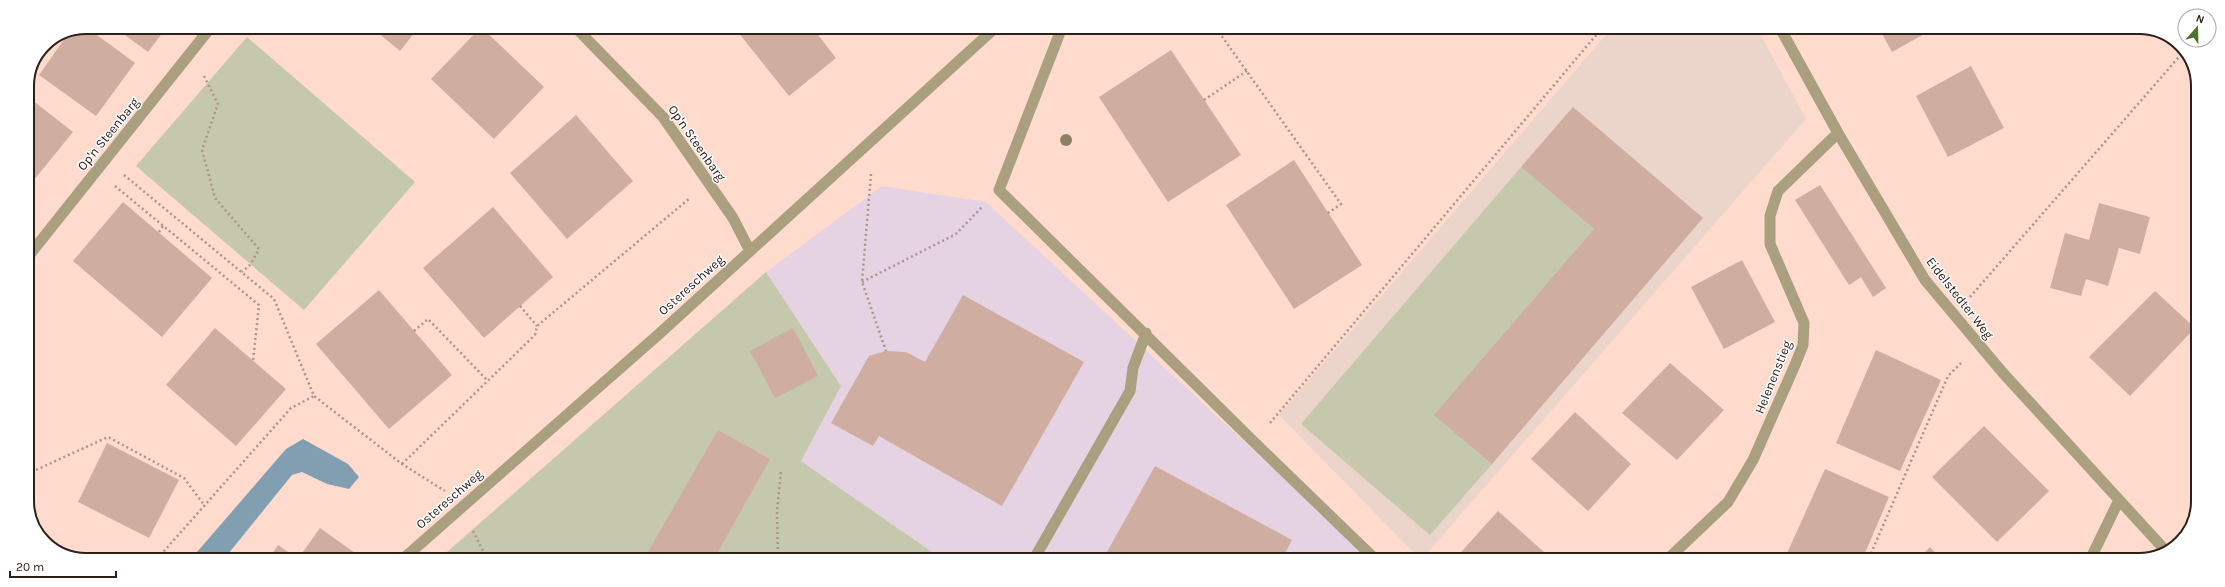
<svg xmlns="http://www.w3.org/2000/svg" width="2225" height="587" viewBox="0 0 2225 587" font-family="Karla,sans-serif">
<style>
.commercial{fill:#e5d3e3}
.education{fill:#ebd4c9}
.green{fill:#c5c8ac}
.water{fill:#829fb2}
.building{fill:#cfada0}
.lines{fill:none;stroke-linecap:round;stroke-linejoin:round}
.path{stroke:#ae9389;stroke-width:2.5;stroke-dasharray:2 3;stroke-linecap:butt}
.service{stroke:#aa9f7e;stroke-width:11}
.minor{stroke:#aa9f7e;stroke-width:11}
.tree{fill:#8e8063}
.labels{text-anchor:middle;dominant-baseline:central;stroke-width:3;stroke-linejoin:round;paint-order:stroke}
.street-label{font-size:13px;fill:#2d201b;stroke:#fff}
.rim{fill:none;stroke:#2d201b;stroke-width:2}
</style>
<rect width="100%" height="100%" fill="#fedbcd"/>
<path class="commercial" d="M 882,186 L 986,202 L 1372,560 L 942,559 L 800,460 L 841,386 L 766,272 Z"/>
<path class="education" d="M 1612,28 L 1757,28 L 1806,119 L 1421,560 L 1279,415 Z"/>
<path class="green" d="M 247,37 L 415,182 L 304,310 L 136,166 Z
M 1521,167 L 1594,229 L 1492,464 L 1430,535 L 1301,424 Z
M 766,272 L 841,386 L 801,461 L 942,559 L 439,559 Z"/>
<path class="water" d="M 303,439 L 348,464 L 359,477 L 349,489 L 327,484 L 302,472 L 292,475 L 224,559 L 191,559 L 286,449 Z"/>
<path class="building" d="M 86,27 L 135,63 L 96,116 L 39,75 L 68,34 Z
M 114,27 L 167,27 L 148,52 Z
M 371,27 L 419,27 L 400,51 Z
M 481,27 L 544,87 L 494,139 L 431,79 Z
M 734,27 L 812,27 L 836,58 L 789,96 Z
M 1549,28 L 1562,28 L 1553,34 Z
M 1879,28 L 1935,28 L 1892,52 Z
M 1171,50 L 1241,155 L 1168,202 L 1099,97 Z
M 1971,66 L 2004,128 L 1948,157 L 1916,96 Z
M 27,96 L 73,132 L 33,181 L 27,176 Z
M 1573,107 L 1703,218 L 1492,464 L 1434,415 L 1594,229 L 1521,167 Z
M 576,115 L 633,181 L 567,239 L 510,173 Z
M 1294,160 L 1362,265 L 1294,309 L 1226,205 Z
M 1820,185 L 1886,288 L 1873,297 L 1861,277 L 1849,285 L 1795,200 Z
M 123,202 L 212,278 L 162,337 L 73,261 Z
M 2099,203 L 2150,217 L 2140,254 L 2119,248 L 2108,286 L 2086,279 L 2081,296 L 2050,288 L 2065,233 L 2089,240 Z
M 493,207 L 553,277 L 484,338 L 423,268 Z
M 1742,260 L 1775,322 L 1724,349 L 1691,287 Z
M 379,290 L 452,375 L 389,429 L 316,344 Z
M 2155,291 L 2195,328 L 2130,396 L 2089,357 Z
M 963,295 L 1084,362 L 1002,506 L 879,436 L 873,446 L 831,423 L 869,356 L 886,351 L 906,352 L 925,362 Z
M 215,328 L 286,389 L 236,446 L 166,385 Z
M 793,328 L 818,376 L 775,398 L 750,351 Z
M 1876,350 L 1941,380 L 1900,471 L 1836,443 Z
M 1670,363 L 1724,410 L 1677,460 L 1622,413 Z
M 1575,412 L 1631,464 L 1588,511 L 1531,459 Z
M 1984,426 L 2049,491 L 1997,542 L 1932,477 Z
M 718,430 L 770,459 L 714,559 L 644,559 Z
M 107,443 L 179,480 L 149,538 L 78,502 Z
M 1155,466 L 1292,540 L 1281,560 L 1103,559 Z
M 1825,469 L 1889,497 L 1862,560 L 1784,560 Z
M 1498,511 L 1553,560 L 1454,560 Z
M 320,528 L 355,553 L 351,559 L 298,559 Z
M 278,545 L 298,559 L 269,559 Z
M 1930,547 L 1942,560 L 1917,560 Z"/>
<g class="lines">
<path class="path" d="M 1216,28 L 1341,204 L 1328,213
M 204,76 L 218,104 L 202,150 L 215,198 L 259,249 L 250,265 L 242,272
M 1204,100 L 1247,71
M 871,174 L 862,282 L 886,351
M 124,175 L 274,299 L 314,396 L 402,464 L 445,491
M 115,186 L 259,305 L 253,361
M 159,232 L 163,226
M 862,282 L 956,234 L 982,207
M 1970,297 L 2185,50
M 520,306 L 537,326
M 414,331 L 428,319 L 487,380
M 1270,423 L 1602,28
M 402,464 L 535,335 L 537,326 L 690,198
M 27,474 L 108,437 L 184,478 L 205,506
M 473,531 L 487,559
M 1869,558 L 1948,376 L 1961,363
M 157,559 L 291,408 L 314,396
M 778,559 L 777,512 L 781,470"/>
<path class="service" d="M 1060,28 L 1059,35 L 999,190 L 1254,442 L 1376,560
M 1034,559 L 1130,391 L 1133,368 L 1146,333"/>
<path class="minor" d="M 575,27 L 663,117 L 733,218 L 750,251
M 1780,28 L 1838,133 L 1925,280 L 2003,373 L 2165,550
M 27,258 L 211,27
M 1669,558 L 1728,502 L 1753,460 L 1795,365 L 1803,345 L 1804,323 L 1770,244 L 1770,216 L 1778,191 L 1838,133
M 403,559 L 659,334 L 995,28
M 2090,560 L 2119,500"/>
</g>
<circle class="tree" cx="1066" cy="140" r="6"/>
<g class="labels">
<g class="street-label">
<text transform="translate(108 134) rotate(-51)">Op'n Steenbarg</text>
<text transform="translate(697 143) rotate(55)">Op'n Steenbarg</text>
<text transform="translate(691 285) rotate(-42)">Ostereschweg</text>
<text transform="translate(1960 298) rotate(52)">Eidelstedter Weg</text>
<text transform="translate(1773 377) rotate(-68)">Helenenstieg</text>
<text transform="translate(449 499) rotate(-41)">Ostereschweg</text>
</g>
</g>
<path d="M0 0H2225V587H0ZM86 34H2139A52 52 0 0 1 2191 86V501A52 52 0 0 1 2139 553H86A52 52 0 0 1 34 501V86A52 52 0 0 1 86 34Z" fill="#fff" fill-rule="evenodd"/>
<path class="rim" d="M86 34H2139A52 52 0 0 1 2191 86V501A52 52 0 0 1 2139 553H86A52 52 0 0 1 34 501V86A52 52 0 0 1 86 34Z"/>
<g transform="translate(2197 28) rotate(20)"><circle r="19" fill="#ffffff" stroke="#aba6a4"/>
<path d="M0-3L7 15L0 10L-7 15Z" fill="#4e732c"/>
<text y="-6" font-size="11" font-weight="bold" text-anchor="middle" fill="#2d201b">N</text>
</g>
<path d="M10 571v6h106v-6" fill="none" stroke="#2d201b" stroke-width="2"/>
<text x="16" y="571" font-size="12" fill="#2d201b" stroke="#ffffff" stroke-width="3" paint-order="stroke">20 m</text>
</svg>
